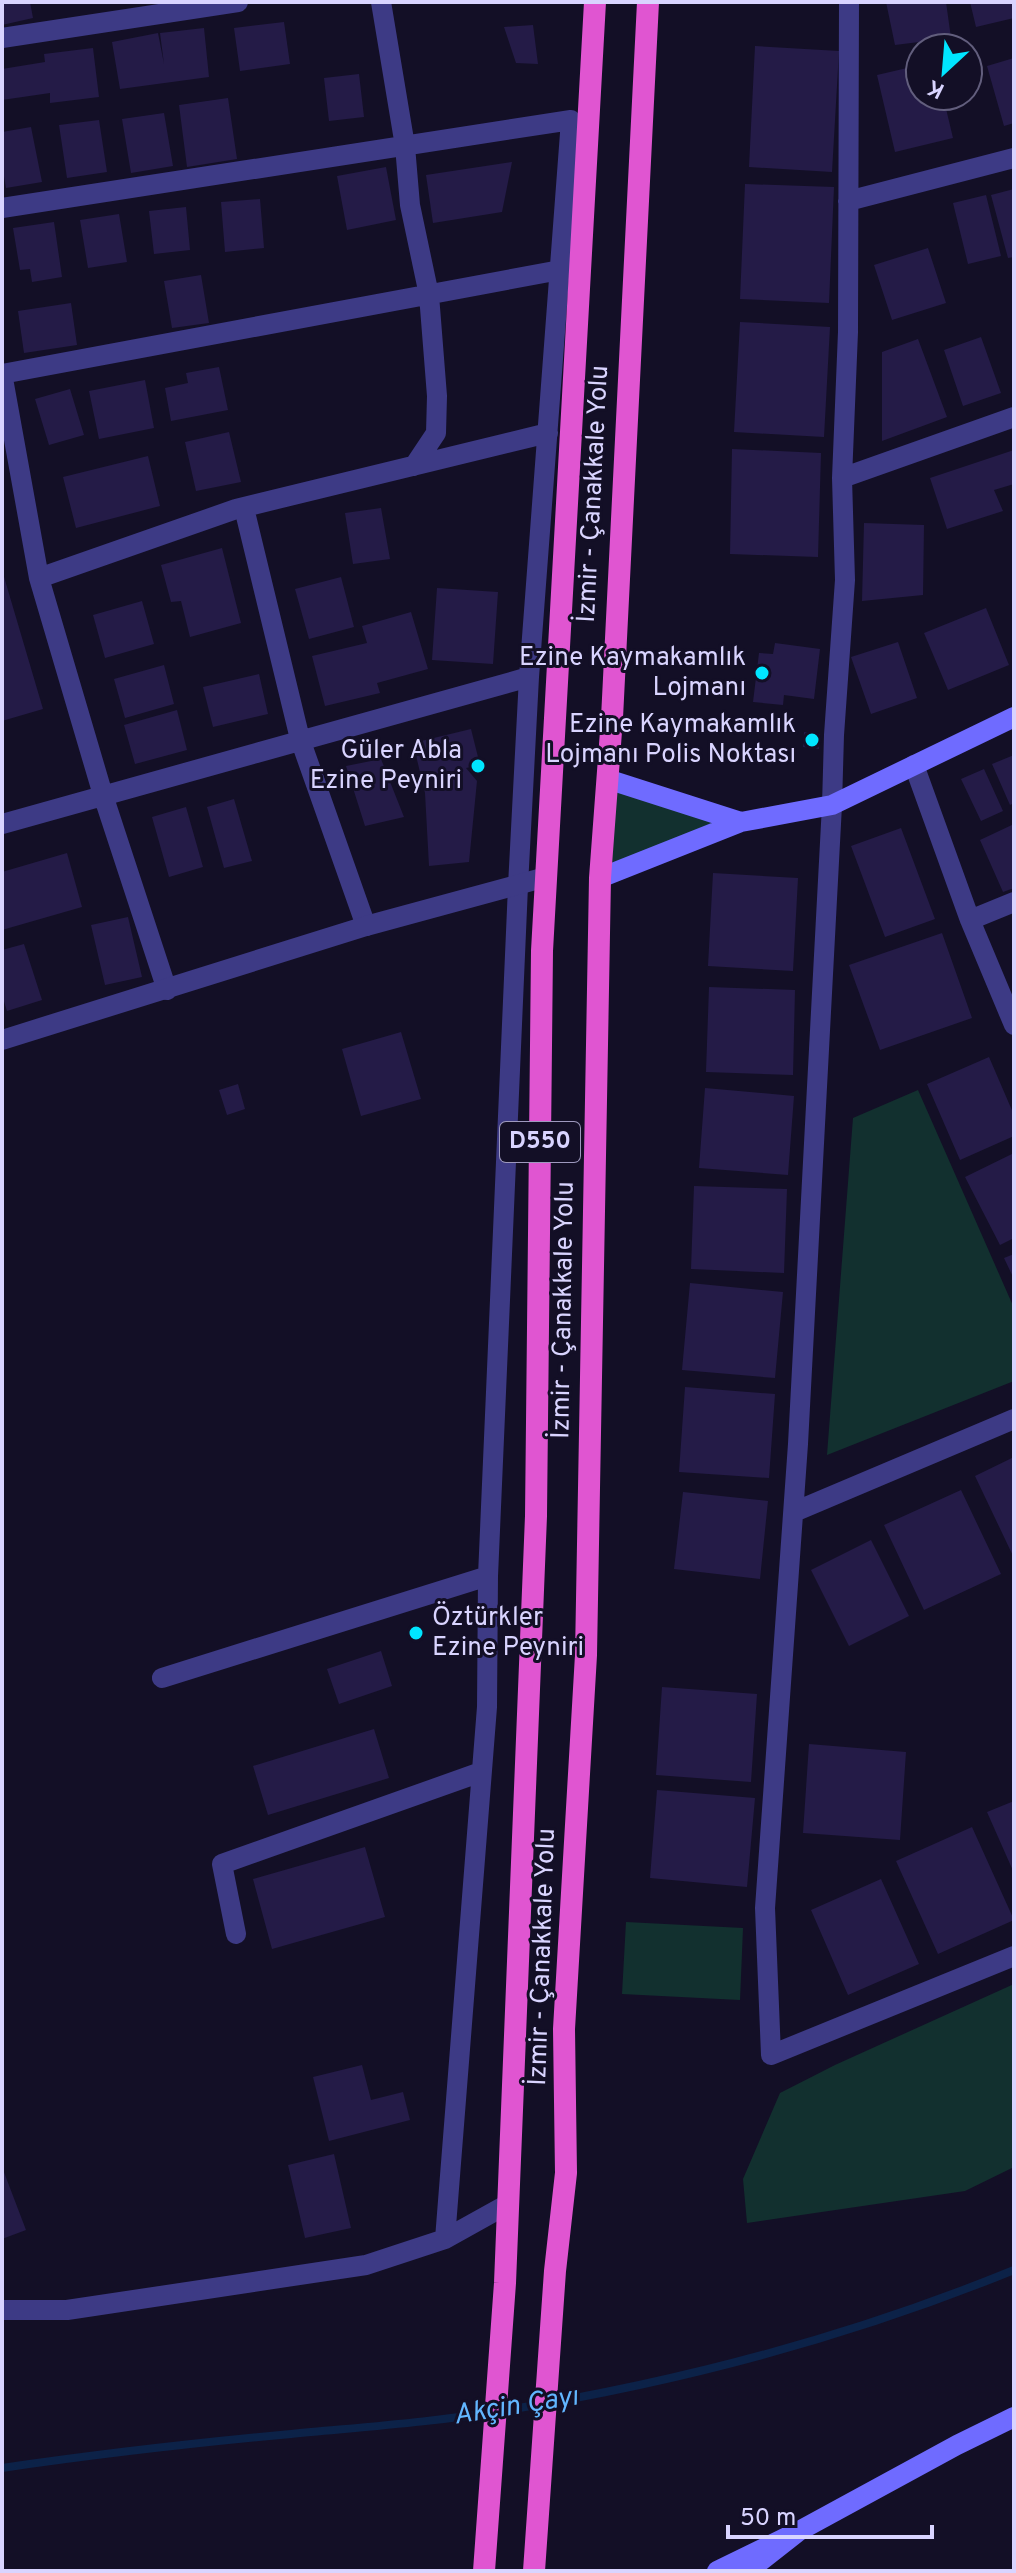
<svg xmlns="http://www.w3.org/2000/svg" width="1016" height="2573" viewBox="0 0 1016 2573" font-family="Overpass,sans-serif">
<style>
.green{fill:#12302f}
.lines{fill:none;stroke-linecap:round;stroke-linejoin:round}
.stream{stroke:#0c2248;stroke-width:8}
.building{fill:#241b47}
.minor{stroke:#3d3a85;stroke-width:20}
.tertiary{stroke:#3d3a85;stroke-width:20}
.secondary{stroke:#6f6bff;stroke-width:20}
.trunk{stroke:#e055d1;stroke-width:22}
.poi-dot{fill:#00e5ff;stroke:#130f26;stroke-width:3}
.labels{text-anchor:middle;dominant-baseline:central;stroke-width:6;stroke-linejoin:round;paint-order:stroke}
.shield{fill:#130f26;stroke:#9e99be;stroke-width:2}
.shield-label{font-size:24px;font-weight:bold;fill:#d9d4ff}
.street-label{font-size:26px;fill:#d9d4ff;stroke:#130f26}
.poi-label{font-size:26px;fill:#d9d4ff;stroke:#130f26;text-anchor:end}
.water-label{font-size:28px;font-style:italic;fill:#62b6ff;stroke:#130f26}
</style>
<rect width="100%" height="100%" fill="#130f26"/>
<path class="green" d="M 607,779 L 741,822 L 600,878 Z
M 918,1090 L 1014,1308 L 1014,1381 L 827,1455 L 853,1118 Z
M 626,1922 L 743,1928 L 740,2000 L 622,1994 Z
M 1014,1984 L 1014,2167 L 965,2191 L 747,2223 L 743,2179 L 780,2093 L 835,2065 Z"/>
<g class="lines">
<path class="stream" d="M 2,2468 C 98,2454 194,2443 291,2434 C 363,2427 435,2422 507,2410 C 680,2382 852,2336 1014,2270"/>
</g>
<path class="building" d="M 2,2 L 30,2 L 33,18 L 2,25 Z
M 886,2 L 946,2 L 951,38 L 895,45 Z
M 970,2 L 1013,2 L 1014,18 L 976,27 Z
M 284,22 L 290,64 L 240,71 L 234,28 Z
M 533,25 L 538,64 L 516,63 L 504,27 Z
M 204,28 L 209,77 L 120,89 L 112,42 L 158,33 L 164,64 L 160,33 Z
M 755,46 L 839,51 L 832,172 L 749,167 Z
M 93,48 L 99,97 L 50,103 L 50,93 L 2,100 L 2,69 L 45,62 L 44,54 Z
M 1014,58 L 1014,123 L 1004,126 L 987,66 Z
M 920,65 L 920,96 L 943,96 L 953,138 L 895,152 L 877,75 Z
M 359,74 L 364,117 L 329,121 L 324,78 Z
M 228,98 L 237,159 L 187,167 L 179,105 Z
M 164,113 L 173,166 L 131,173 L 122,119 Z
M 99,120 L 107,172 L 67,178 L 59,125 Z
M 31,127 L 42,182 L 6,188 L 2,165 L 2,132 Z
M 512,162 L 502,212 L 433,223 L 426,175 Z
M 386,167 L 396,220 L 347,230 L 337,176 Z
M 745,184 L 834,187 L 829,303 L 740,299 Z
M 1014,189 L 1014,257 L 1008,258 L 991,195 Z
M 986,195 L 1001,256 L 968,264 L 953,203 Z
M 260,199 L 264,248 L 225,252 L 221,202 Z
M 186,207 L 190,250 L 154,254 L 149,211 Z
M 119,214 L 127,262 L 88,268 L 80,220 Z
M 54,222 L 62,277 L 32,282 L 30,269 L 20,270 L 13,228 Z
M 928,248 L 946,303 L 892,320 L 874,265 Z
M 201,275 L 209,323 L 172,328 L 164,281 Z
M 71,303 L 77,345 L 24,353 L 18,311 Z
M 740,322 L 830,327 L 824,437 L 734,432 Z
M 981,337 L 1001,393 L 963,406 L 944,350 Z
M 918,339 L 947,417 L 882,441 L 882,352 Z
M 219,367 L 228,410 L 171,421 L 165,388 L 188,383 L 186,373 Z
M 145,380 L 154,428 L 99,439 L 89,391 Z
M 70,389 L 84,435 L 49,445 L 35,399 Z
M 229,432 L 241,482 L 196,491 L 185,442 Z
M 732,449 L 821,453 L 818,557 L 730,554 Z
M 1014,450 L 1014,484 L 994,490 L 1003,511 L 947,529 L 930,478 Z
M 148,456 L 160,506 L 76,528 L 63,477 Z
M 381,508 L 390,559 L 353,564 L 345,513 Z
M 864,523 L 924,525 L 923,595 L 862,601 Z
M 222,548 L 241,623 L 190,637 L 181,601 L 171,602 L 161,565 Z
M 2,570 L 43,709 L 2,721 Z
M 341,577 L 354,627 L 309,639 L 295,589 Z
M 437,588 L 498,592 L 493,664 L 432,660 Z
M 142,601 L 154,644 L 105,658 L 93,615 Z
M 986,608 L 1009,665 L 948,690 L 924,633 Z
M 411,612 L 428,669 L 377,683 L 380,693 L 325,706 L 312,656 L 367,643 L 362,626 Z
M 898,642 L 917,698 L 871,714 L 851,657 Z
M 775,643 L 820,649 L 814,699 L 784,695 L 783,705 L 753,702 L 759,653 L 773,654 Z
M 164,665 L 174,704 L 125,718 L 114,679 Z
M 259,674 L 268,714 L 213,727 L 203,687 Z
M 177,710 L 187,750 L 135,764 L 124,725 Z
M 471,729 L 480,765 L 466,768 L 477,781 L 469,862 L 429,866 L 425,793 L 413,743 Z
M 804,732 L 820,734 L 819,749 L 803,747 Z
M 1014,755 L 1014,803 L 1010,805 L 992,764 Z
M 381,759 L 404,817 L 365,826 L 346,766 Z
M 984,769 L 1003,811 L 981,821 L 961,779 Z
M 234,799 L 252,861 L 224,868 L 207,807 Z
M 186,807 L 203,867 L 169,877 L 152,817 Z
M 1014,824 L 1014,888 L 1003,892 L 980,840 Z
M 901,828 L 935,919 L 885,937 L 851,846 Z
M 67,853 L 82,907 L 2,930 L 2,872 Z
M 713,873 L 798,878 L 793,971 L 708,966 Z
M 128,917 L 142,977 L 105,985 L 91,925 Z
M 942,933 L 972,1018 L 880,1050 L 849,965 Z
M 24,944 L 42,1000 L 7,1011 L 2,995 L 2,950 Z
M 709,987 L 795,990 L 793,1075 L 706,1072 Z
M 401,1032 L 421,1099 L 361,1116 L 342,1049 Z
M 989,1057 L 1014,1115 L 1014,1136 L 960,1160 L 927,1084 Z
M 238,1084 L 245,1109 L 227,1115 L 219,1090 Z
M 705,1088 L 794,1096 L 788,1175 L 699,1168 Z
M 1014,1153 L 1014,1238 L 1000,1245 L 965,1177 Z
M 694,1186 L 787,1189 L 784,1273 L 691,1269 Z
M 1014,1254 L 1014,1279 L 1004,1258 Z
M 690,1283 L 783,1292 L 775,1378 L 682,1370 Z
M 685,1387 L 775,1394 L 769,1478 L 679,1472 Z
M 1014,1457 L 1014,1558 L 975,1476 Z
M 961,1490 L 1001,1574 L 924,1610 L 884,1525 Z
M 683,1492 L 768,1501 L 760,1579 L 674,1569 Z
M 871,1540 L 909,1616 L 849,1646 L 811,1570 Z
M 381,1651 L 392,1686 L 339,1704 L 327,1669 Z
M 662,1687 L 757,1694 L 751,1782 L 656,1775 Z
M 374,1729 L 389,1778 L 268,1815 L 253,1766 Z
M 809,1744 L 906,1752 L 900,1840 L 803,1833 Z
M 657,1790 L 755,1798 L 747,1887 L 650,1878 Z
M 1014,1801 L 1014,1873 L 987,1812 Z
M 972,1827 L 1014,1920 L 938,1954 L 896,1861 Z
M 365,1847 L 385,1917 L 272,1949 L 253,1879 Z
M 881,1879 L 919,1964 L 848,1995 L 811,1910 Z
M 362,2065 L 371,2100 L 403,2092 L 410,2120 L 329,2141 L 313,2077 Z
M 334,2154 L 351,2228 L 305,2238 L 288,2165 Z
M 2,2167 L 26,2230 L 2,2239 Z"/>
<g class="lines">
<path class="minor" d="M 381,2 L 405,146 L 410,205 L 429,295 L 437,396 L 436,433 L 414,466
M 849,2 L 848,332 L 842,478 L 845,580 L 834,735 L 832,805 L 798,1444 L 765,1908 L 771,2055 L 1014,1956
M 2,38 L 238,2
M 848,201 L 1014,158
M 2,208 L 571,120 L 529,677 L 518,886 L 488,1576 L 487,1707 L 445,2239
M 2,373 L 39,578 L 103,795 L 167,990
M 2,374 L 560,270
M 842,478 L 1014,417
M 244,508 L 300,739 L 366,926
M 39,578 L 236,509 L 548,433
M 914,765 L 970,920 L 1014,1025
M 2,824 L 529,677
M 970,920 L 1014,902
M 794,1512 L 1014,1419
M 162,1678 L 488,1576
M 236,1934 L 222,1864 L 481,1772
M 2,2310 L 67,2310 L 366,2265 L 445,2239 L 508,2204"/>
<path class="tertiary" d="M 2,1040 L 366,926 L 546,877"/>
<path class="secondary" d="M 607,779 L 741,822
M 600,878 L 741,822 L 832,805 L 1014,717
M 799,2531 L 957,2445 L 1014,2417
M 717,2571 L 799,2531 L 748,2571"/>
<path class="trunk" d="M 484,2571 L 505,2283 L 536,1516 L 542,951 L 595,2
M 534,2571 L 555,2271 L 566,2173 L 564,2029 L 586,1655 L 600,878 L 612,718 L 648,2"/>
</g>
<g class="poi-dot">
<circle cx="762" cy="673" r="8"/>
<circle cx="812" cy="740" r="8"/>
<circle cx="478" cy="766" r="8"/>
<circle cx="416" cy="1633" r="8"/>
</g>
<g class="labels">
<rect class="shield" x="500" y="1122" width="80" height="40" rx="6"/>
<g class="shield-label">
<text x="540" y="1142">D550</text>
</g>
<g class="street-label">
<text transform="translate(594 494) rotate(-87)">İzmir - Çanakkale Yolu</text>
<text transform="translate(564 1310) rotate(-89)">İzmir - Çanakkale Yolu</text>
<text transform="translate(543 1957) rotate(-88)">İzmir - Çanakkale Yolu</text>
</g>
<g class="poi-label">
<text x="746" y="658">Ezine Kaymakamlık<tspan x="746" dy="30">Lojmanı</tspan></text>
<text x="796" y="725">Ezine Kaymakamlık<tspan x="796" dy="30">Lojmanı Polis Noktası</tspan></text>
<text x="462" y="751">Güler Abla<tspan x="462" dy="30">Ezine Peyniri</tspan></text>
<text x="432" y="1618" text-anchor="start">Öztürkler<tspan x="432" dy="30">Ezine Peyniri</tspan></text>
</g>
<g class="water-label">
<text transform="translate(516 2407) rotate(-9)">Akçin Çayı</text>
</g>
</g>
<rect width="1016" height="2573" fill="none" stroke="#d9d4ff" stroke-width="8"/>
<g transform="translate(944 72) rotate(206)"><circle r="38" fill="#130f26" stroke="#625e7d" stroke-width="2"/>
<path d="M0-6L14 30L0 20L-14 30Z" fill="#00e5ff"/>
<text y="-12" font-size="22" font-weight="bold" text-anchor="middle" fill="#d9d4ff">K</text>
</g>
<path d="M728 2525v12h204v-12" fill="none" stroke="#d9d4ff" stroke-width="4"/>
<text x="740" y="2525" font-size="24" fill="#d9d4ff" stroke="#130f26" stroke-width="6" paint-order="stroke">50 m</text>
</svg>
